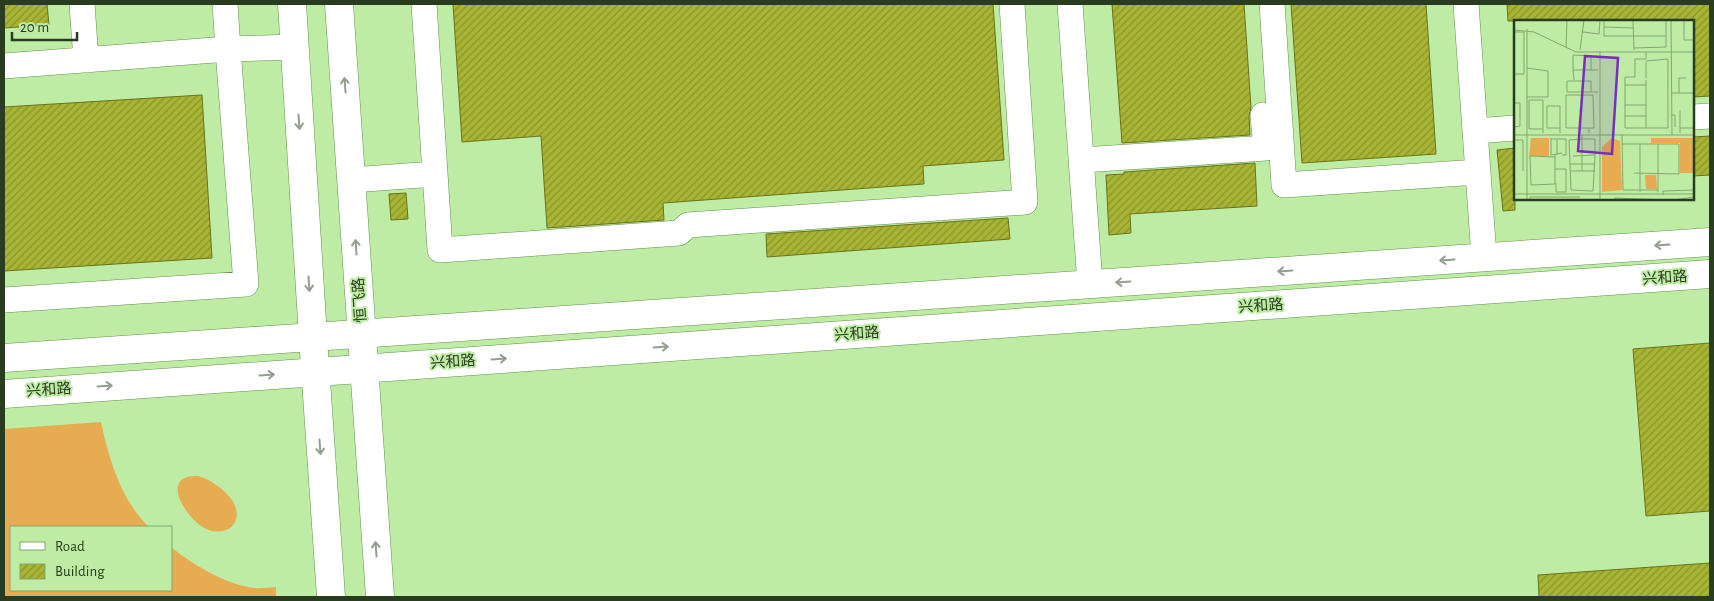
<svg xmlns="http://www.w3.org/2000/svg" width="1714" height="601" viewBox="0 0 1714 601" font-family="'Alegreya Sans','Noto Sans SC',sans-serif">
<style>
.grass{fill:#e7ab51}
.building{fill:url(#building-hatch);stroke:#6a721c}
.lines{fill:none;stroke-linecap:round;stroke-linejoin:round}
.minor-casing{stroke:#65904b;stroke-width:26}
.major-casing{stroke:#65904b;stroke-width:29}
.minor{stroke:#fff;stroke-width:25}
.major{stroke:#fff;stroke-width:28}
.oneway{stroke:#949e8f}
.labels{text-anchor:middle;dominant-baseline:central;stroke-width:4;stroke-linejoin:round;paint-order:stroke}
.street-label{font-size:15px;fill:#2a3c1f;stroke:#beeca4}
.inset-road{fill:none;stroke:#83a66f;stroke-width:1}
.view{fill:#7b2cbf;fill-opacity:0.15;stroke:#7b2cbf;stroke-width:2.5}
.inset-edge{fill:none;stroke:#2a3c1f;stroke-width:2.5}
</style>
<defs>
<pattern id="building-hatch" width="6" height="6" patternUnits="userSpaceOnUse" patternTransform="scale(1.25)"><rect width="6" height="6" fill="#a8b433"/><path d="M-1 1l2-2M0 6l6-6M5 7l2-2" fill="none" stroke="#89942b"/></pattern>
</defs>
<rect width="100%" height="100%" fill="#beeca4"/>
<path class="grass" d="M 101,422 C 109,460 121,500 149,527 L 11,527 L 11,590 L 171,590 L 171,547 C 190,563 224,583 248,587 C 257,589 266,588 276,587 L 276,597 L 4,597 L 4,429 Z
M 198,476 C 210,479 225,490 232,500 C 244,518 232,535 212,531 C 190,527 155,474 198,476 Z"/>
<path class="building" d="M 4,4 L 47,4 L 49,25 L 4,28 Z
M 453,4 L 993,4 L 1004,160 L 923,166 L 924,184 L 663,203 L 664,220 L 547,228 L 541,136 L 462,142 Z
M 1112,4 L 1244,4 L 1251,108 L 1249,116 L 1250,135 L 1122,143 Z
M 1291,4 L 1426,4 L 1436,154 L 1302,163 Z
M 1507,4 L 1710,4 L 1710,96 L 1693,97 L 1693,21 L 1508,21 Z
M 202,95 L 212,258 L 4,271 L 4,107 Z
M 1710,136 L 1710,175 L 1693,176 L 1693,137 Z
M 1515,148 L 1515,210 L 1503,211 L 1497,150 Z
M 1255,163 L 1257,206 L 1130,214 L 1131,233 L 1109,235 L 1106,175 L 1124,174 L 1124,172 Z
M 406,193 L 408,219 L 391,220 L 389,194 Z
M 1008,218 L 1010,239 L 767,257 L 766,234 Z
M 1710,343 L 1710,511 L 1646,516 L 1633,349 Z
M 1710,563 L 1710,597 L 1539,597 L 1538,575 Z"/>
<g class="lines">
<g class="minor-casing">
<path id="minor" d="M 82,4 L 86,60
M 225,4 L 228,49 L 295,47
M 424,4 L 440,250 L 679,233 L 688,225 L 1025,202 L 1012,4
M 1070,4 L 1090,284
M 1272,4 L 1284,185 L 1478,172
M 1466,4 L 1484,257
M 4,66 L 228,49 L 246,284 L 4,300
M 1693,117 L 1710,116
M 1475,131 L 1515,128
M 1082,160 L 1266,148 L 1263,115
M 351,180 L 435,174"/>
</g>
<g class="major-casing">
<path id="major" d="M 292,4 L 313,337 L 331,597
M 339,4 L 380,597
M 4,358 L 1710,242
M 4,394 L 1710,274"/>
</g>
<use href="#minor" class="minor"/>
<use href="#major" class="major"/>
</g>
<defs><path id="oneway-shaft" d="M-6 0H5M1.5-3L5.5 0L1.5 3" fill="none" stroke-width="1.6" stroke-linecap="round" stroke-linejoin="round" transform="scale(1.25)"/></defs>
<g class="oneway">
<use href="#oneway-shaft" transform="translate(345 85) rotate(-94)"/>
<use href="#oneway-shaft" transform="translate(299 122) rotate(86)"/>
<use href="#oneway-shaft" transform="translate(1662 245) rotate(176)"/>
<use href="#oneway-shaft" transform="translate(356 247) rotate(-94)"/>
<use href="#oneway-shaft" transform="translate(1447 260) rotate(176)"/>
<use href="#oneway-shaft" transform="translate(1285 271) rotate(176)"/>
<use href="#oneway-shaft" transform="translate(1123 282) rotate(176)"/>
<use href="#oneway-shaft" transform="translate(309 284) rotate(86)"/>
<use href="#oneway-shaft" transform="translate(661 347) rotate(-4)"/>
<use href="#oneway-shaft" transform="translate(499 359) rotate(-4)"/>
<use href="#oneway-shaft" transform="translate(267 375) rotate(-4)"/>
<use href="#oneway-shaft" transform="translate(105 386) rotate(-4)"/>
<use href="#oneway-shaft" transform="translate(320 447) rotate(86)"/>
<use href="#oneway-shaft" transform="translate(376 549) rotate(-94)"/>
</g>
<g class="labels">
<g class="street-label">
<text transform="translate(1665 278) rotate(-4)">兴和路</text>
<text transform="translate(360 300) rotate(-94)">恒飞路</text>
<text transform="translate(1261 306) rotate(-4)">兴和路</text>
<text transform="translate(857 334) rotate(-4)">兴和路</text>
<text transform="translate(453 362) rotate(-4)">兴和路</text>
<text transform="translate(49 390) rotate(-4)">兴和路</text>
</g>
</g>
<g transform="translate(1514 20)">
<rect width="180" height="180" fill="#beeca4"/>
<path d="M 17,118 L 35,118 L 35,136 L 15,136 ZM 98,118 L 106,121 L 108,170 L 88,172 L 88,127 ZM 137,118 L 180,118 L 180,153 L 166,153 L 166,123 L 137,123 ZM 131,155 L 142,155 L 143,169 L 132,169 Z" fill="#e7ab51"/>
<path class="inset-road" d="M 90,0 L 90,16 L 152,16M 119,0 L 120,30M 157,0 L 158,115M 170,0 L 170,20 L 180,20M 90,7 L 119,8M 13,9 L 13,180M 0,10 L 20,12 L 62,32 L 180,32M 0,12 L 10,12 L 10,54 L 0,54M 69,12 L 85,14 L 86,0M 52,27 L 53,0M 120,28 L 152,27 L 152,0M 66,30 L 70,0M 86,31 L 86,180M 132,32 L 132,39 L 121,39 L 121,57 L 111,57 L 111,108 L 154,108 L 154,39 L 132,41M 13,48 L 34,51 L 34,77 L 13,77M 59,50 L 59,35 L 77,36 L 77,50M 132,58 L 132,42M 60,60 L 59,50 L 84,50M 111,65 L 132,65M 77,72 L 77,61 L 53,61 L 53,72 L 84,72M 157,73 L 180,73M 165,73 L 165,58 L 172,58M 0,83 L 6,83 L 6,106 L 0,107M 111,85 L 132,85M 132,88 L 132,60M 166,90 L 166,108M 157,95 L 161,95 L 161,107M 111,96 L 132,96M 75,108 L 52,108 L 52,75 L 79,75 L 80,108 L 75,108 L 75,113M 132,108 L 132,88M 29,113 L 29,80 L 15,80 L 15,109 L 29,109M 46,113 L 46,86 L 33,86 L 33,108 L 46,108M 166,113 L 166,108 L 180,108M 0,115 L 180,115M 108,115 L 109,170 L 144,170M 37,118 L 37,135 L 48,133M 37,119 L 52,119 L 52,135 L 48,135M 0,120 L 9,120 L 9,151M 108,124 L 165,124 L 165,154 L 120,153M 126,124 L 126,172M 144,124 L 144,172M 41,135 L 41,164 L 17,165 L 16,136 L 41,137M 43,135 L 43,119M 59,136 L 81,135 L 79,171 L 57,170 L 55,120 L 68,119 L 68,115M 56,144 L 81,144M 41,149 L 52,149 L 52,172 L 42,172 L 42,163M 57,151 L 81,151M 68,151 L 68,119 L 81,119 L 81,135M 0,174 L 180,174M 149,175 L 149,171 L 180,170M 100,178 L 153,180M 16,180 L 16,177 L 66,177M 160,180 L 180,177"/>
<path class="view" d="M 71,36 L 104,38 L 98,134 L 64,131 Z"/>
<rect width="180" height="180" class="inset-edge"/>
</g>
<rect width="1714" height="601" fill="none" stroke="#2a3c1f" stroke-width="10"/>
<rect x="10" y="526" width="162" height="65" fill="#beeca4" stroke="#83a66f"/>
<rect x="20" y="542" width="25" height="8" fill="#ffffff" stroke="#83a66f"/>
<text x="55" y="551" font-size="15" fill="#2a3c1f">Road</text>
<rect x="20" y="564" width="25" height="15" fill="url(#building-hatch)" stroke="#83a66f"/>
<text x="55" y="576" font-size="15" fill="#2a3c1f">Building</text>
<path d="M12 32v8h65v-8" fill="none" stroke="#2a3c1f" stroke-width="2.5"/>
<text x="20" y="32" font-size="15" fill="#2a3c1f" stroke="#beeca4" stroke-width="4" paint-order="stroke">20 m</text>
</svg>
